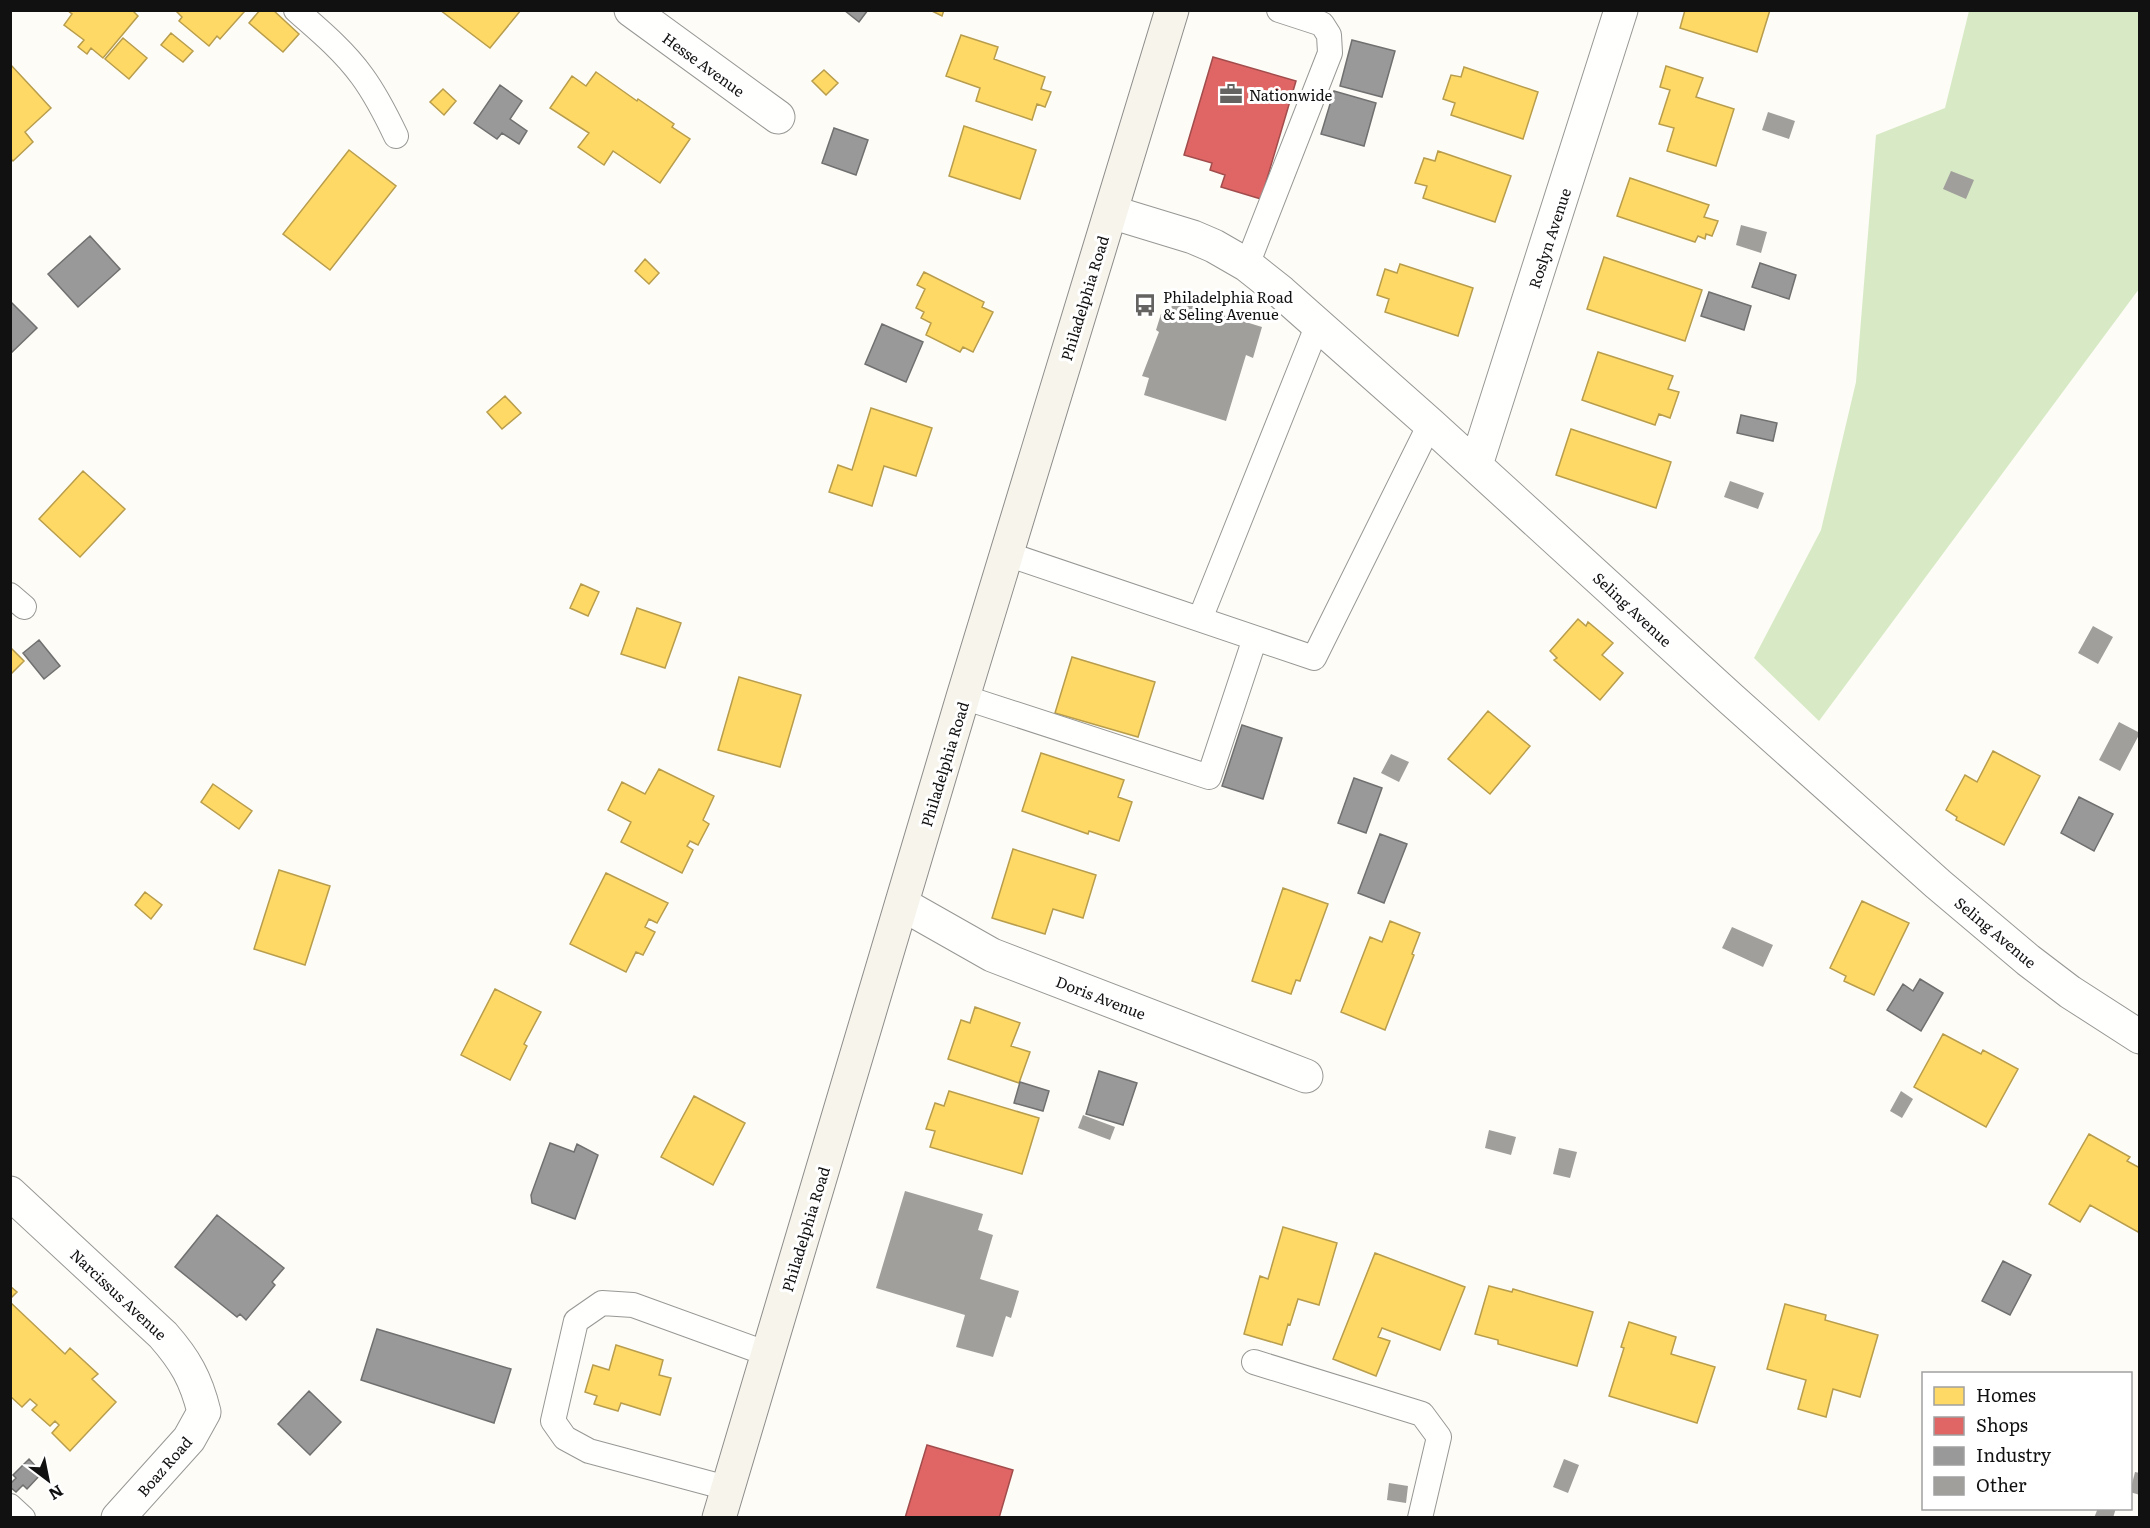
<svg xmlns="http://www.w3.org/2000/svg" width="2150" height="1528" viewBox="0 0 2150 1528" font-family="Literata,serif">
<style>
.forest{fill:#d8eac5}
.homes{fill:#ffd966;stroke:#b89d4c;stroke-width:1.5}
.shops{fill:#e06666;stroke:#a24c4c;stroke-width:1.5}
.industry{fill:#999;stroke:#707070;stroke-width:1.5}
.building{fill:#a19f9c}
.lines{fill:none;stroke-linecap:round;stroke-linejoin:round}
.service-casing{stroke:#979795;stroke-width:26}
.minor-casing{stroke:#979795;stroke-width:35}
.secondary-casing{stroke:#8e8d8b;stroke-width:35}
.service{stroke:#fffffe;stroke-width:24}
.minor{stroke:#fffffe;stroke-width:33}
.secondary{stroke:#f6f4eb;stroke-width:33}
.labels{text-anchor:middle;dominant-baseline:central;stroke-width:6;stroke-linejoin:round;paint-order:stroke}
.street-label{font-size:15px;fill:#111;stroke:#fff}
.poi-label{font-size:15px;fill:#111;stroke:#fff;text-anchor:start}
</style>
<rect width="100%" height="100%" fill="#fdfcf7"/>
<path class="forest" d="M 1969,11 L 2139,11 L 2139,289 L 1819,721 L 1754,658 L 1821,530 L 1856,382 L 1876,135 L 1945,108 Z"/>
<path class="homes" d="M 67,10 L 132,10 L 138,16 L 103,58 L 91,48 L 87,54 L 78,47 L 84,40 L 64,25 L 72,14 Z
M 175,10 L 242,10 L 244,12 L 220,39 L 217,36 L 209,46 L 179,21 L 182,17 Z
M 260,10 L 273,10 L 299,34 L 283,52 L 249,23 Z
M 440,10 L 521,10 L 490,48 Z
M 930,10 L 944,10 L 942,16 Z
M 1685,10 L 1770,10 L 1757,52 L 1680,28 Z
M 171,33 L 193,51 L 183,62 L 161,45 Z
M 961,35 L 998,47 L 994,59 L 1045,77 L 1041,89 L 1051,92 L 1045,107 L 1037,104 L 1032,120 L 976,101 L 980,88 L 946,76 Z
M 123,38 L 147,58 L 129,79 L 105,59 Z
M 10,64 L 51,108 L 25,132 L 33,142 L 13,161 L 10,158 Z
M 1666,66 L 1703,78 L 1696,97 L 1734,109 L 1716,166 L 1667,151 L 1674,128 L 1659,124 L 1670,90 L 1660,87 Z
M 1464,67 L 1538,92 L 1523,139 L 1451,115 L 1455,103 L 1443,99 L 1451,75 L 1461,77 Z
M 824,70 L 838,83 L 826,95 L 812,81 Z
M 596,72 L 637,101 L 638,99 L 674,124 L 672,127 L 690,139 L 660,183 L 613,151 L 604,165 L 578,147 L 589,133 L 550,108 L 572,76 L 586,86 Z
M 443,89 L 456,101 L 444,115 L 430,102 Z
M 964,126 L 1036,150 L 1020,199 L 949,176 Z
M 349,150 L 396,186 L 330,270 L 283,234 Z
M 1438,151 L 1511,176 L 1495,222 L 1423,198 L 1427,186 L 1415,183 L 1424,158 L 1435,161 Z
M 1630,178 L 1709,205 L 1704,217 L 1718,221 L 1712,236 L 1706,234 L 1705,239 L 1698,236 L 1695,242 L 1617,216 Z
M 1604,257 L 1702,290 L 1685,341 L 1587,309 Z
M 645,259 L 659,273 L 649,284 L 635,271 Z
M 1400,264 L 1473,288 L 1458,336 L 1385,312 L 1389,299 L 1377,295 L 1385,269 L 1397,273 Z
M 924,272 L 984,302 L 982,307 L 993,312 L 973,352 L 963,347 L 960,352 L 926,335 L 931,323 L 921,318 L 924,312 L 916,308 L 925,289 L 917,285 Z
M 1598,352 L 1673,376 L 1668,389 L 1679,392 L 1670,418 L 1659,414 L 1655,425 L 1582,400 Z
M 505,396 L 521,413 L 502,429 L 487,412 Z
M 871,408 L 932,428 L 916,476 L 884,466 L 872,506 L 829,492 L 838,465 L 852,470 Z
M 1571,429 L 1671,462 L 1656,508 L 1556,475 Z
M 83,471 L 125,509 L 80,557 L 39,519 Z
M 581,584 L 599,592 L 588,616 L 570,608 Z
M 637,608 L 681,623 L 665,668 L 621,654 Z
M 1578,619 L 1586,626 L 1588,622 L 1613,643 L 1602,655 L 1623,673 L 1600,700 L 1554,660 L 1557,658 L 1550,651 Z
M 12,649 L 24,661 L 11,674 L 10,650 Z
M 1072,657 L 1155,682 L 1138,737 L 1055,713 Z
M 739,677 L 801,695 L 780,767 L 718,750 Z
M 1488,711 L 1530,746 L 1490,794 L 1448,759 Z
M 1993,751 L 2040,776 L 2004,845 L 1956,820 L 1957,817 L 1946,810 L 1965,775 L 1977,782 Z
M 1041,753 L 1124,780 L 1118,797 L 1132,802 L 1119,841 L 1089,831 L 1088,834 L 1022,811 Z
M 659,769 L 714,796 L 703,820 L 709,824 L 698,845 L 690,841 L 687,846 L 693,850 L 682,873 L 621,842 L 631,822 L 608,810 L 622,782 L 645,794 Z
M 213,784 L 252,811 L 239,829 L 201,802 Z
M 1013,849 L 1096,875 L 1083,918 L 1053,909 L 1045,934 L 992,918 Z
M 279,870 L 330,886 L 305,965 L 254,949 Z
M 606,873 L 668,903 L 657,923 L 649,919 L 645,927 L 655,932 L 643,955 L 636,952 L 626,972 L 570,944 Z
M 1283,888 L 1328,904 L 1300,981 L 1296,980 L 1291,994 L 1252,981 Z
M 145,892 L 162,905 L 151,919 L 135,905 Z
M 1862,901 L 1909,923 L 1874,995 L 1844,981 L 1846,976 L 1830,968 Z
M 1390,921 L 1420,933 L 1412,954 L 1414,955 L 1385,1030 L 1341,1012 L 1370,937 L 1382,942 Z
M 495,989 L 541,1012 L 524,1044 L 527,1046 L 510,1080 L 461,1055 Z
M 975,1007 L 1020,1023 L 1011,1046 L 1030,1052 L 1019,1083 L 948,1059 L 961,1020 L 970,1023 Z
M 1943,1034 L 1981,1054 L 1983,1050 L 2018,1069 L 1986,1127 L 1914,1087 Z
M 949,1091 L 1039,1118 L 1022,1174 L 930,1147 L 935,1131 L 926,1129 L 935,1103 L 944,1106 Z
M 694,1096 L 745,1123 L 713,1185 L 661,1157 Z
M 2089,1134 L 2130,1157 L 2127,1161 L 2140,1168 L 2140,1229 L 2138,1232 L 2090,1205 L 2080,1222 L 2049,1204 Z
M 1283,1227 L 1337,1243 L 1319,1305 L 1298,1299 L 1290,1325 L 1288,1324 L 1282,1345 L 1244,1334 L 1260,1276 L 1268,1279 Z
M 1375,1253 L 1465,1287 L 1440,1350 L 1382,1328 L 1378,1337 L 1390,1341 L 1376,1376 L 1333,1359 Z
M 10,1286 L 17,1292 L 10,1299 Z
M 1489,1286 L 1512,1292 L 1513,1289 L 1593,1312 L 1577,1366 L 1498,1344 L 1498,1340 L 1475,1334 Z
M 10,1302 L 65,1354 L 70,1348 L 98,1374 L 92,1379 L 116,1402 L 70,1451 L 52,1433 L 59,1425 L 55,1421 L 50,1426 L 32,1410 L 37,1405 L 30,1399 L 22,1407 L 10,1396 Z
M 1785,1304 L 1826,1315 L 1825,1320 L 1878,1335 L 1860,1397 L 1833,1389 L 1826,1417 L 1798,1409 L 1806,1380 L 1767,1369 Z
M 1629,1322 L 1676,1337 L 1671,1354 L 1715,1367 L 1697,1423 L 1609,1396 L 1624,1348 L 1621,1347 Z
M 616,1345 L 663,1360 L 659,1375 L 671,1378 L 660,1415 L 621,1403 L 618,1411 L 594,1404 L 597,1396 L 585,1392 L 593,1365 L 609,1370 Z"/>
<path class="shops" d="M 1213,57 L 1296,81 L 1261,199 L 1221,187 L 1225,175 L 1210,170 L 1212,163 L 1184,155 Z
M 927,1445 L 1013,1470 L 999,1518 L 905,1518 Z"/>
<path class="industry" d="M 844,10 L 868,10 L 859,22 Z
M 1352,40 L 1395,51 L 1382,97 L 1340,86 Z
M 500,85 L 522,101 L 510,119 L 527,131 L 519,144 L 502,133 L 497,139 L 474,123 Z
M 1334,91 L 1376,103 L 1364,146 L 1321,134 Z
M 834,128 L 868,140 L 856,175 L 822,163 Z
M 90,236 L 120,269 L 78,307 L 48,274 Z
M 1760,263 L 1796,275 L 1789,299 L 1752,287 Z
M 1709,292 L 1751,306 L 1744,330 L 1701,316 Z
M 10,301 L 37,328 L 10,354 Z
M 882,324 L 923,342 L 906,382 L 865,364 Z
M 1741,415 L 1777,423 L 1773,441 L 1737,433 Z
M 39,640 L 60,666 L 44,679 L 23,653 Z
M 1242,725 L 1282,738 L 1263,799 L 1222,786 Z
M 1354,778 L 1382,788 L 1366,833 L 1338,823 Z
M 2079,797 L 2113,814 L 2094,851 L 2061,833 Z
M 1380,834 L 1407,844 L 1384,903 L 1358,893 Z
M 1920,979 L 1943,993 L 1921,1031 L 1887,1010 L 1903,984 L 1913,991 Z
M 1099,1071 L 1137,1083 L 1123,1125 L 1086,1114 Z
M 1020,1082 L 1049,1091 L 1043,1111 L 1014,1103 Z
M 550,1143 L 574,1152 L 577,1144 L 598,1155 L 575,1219 L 532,1203 L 531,1195 Z
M 217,1215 L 284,1268 L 272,1282 L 275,1285 L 246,1320 L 240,1314 L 237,1317 L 175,1267 Z
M 2003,1261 L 2031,1275 L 2010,1315 L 1982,1301 Z
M 377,1329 L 511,1369 L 494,1423 L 361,1380 Z
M 309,1391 L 341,1422 L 310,1455 L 278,1424 Z
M 29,1459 L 42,1473 L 27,1489 L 23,1485 L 16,1492 L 10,1487 L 10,1484 L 16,1478 L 13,1475 Z"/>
<path class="building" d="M 1768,112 L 1795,121 L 1789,139 L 1762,130 Z
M 1951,171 L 1974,180 L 1966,199 L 1943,189 Z
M 1741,225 L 1767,232 L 1761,253 L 1736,245 Z
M 1174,300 L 1262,327 L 1253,358 L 1246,355 L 1226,421 L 1144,395 L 1149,378 L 1142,376 L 1159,332 L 1156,330 L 1161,314 L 1168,316 Z
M 1730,481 L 1764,493 L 1758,509 L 1724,497 Z
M 2093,626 L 2113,637 L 2098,664 L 2078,653 Z
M 2119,722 L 2140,733 L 2120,771 L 2099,760 Z
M 1391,754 L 1409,762 L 1399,782 L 1381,773 Z
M 1732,927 L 1773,945 L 1763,967 L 1722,948 Z
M 1901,1091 L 1913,1099 L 1902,1118 L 1890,1111 Z
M 1083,1115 L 1115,1127 L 1110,1140 L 1078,1128 Z
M 1489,1130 L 1516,1137 L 1511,1155 L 1485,1148 Z
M 1559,1148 L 1577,1152 L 1570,1178 L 1553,1174 Z
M 905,1191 L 983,1214 L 978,1230 L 993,1235 L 980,1279 L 1019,1291 L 1011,1318 L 1006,1316 L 993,1357 L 956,1347 L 965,1315 L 876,1288 Z
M 1564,1459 L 1579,1465 L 1568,1493 L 1553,1487 Z
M 2135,1472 L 2140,1473 L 2140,1495 L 2130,1492 Z
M 1389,1483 L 1408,1486 L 1406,1503 L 1387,1500 Z
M 2098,1508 L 2116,1508 L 2113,1518 L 2094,1518 Z"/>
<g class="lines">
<g class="service-casing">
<path id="service" d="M 296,10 C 319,30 344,51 362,76 C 376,95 386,115 396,136
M 1247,265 L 1330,53 L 1329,35 L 1322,24 L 1279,10
M 1007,554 L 1314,658 L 1430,424
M 10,595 L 24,607
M 1200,619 L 1318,324
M 963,697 L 1209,777 L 1255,638
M 1254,1362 L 1422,1414 L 1439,1437 L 1420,1518
M 727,1488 L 589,1451 L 565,1438 L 553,1421 L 576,1321 L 602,1303 L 633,1305 L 768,1354
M 10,1506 L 23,1518"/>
</g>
<g class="minor-casing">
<path id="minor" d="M 631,10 L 778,117
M 1111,212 L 1193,237 L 1214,246 L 1247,265 L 1281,292 L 1430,424 L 1730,698 L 1938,884 L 2028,960 L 2070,992 L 2140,1037
M 1476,465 L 1621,10
M 902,904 L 992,955 L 1306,1076
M 10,1193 L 163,1335 C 185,1360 196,1379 204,1412 L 189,1439 L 118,1518"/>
</g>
<g class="secondary-casing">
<path id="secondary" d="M 719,1518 L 963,697 L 1172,10"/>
</g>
<use href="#service" class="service"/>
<use href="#minor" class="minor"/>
<use href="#secondary" class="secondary"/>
</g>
<defs>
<g id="office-bare" transform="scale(1.8)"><path d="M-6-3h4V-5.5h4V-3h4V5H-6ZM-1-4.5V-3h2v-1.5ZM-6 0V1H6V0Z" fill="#646362" stroke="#fff" stroke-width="2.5" paint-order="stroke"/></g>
<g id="bus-bare" transform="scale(1.8)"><path d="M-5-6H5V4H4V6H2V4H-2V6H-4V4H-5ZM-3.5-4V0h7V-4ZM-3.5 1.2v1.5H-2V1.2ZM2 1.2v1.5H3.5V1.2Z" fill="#646362" stroke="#fff" stroke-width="2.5" paint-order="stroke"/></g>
</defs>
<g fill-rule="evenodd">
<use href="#office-bare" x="1231" y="94"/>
<use href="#bus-bare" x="1145" y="305"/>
</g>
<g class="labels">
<g class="street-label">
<text transform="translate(704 64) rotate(36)">Hesse Avenue</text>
<text transform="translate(1549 238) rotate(-72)">Roslyn Avenue</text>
<text transform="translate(1084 298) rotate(-73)">Philadelphia Road</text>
<text transform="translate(1633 609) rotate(43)">Seling Avenue</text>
<text transform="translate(944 764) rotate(-73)">Philadelphia Road</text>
<text transform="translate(1996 932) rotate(40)">Seling Avenue</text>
<text transform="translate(1101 997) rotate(21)">Doris Avenue</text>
<text transform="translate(805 1229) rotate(-73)">Philadelphia Road</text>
<text transform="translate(119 1294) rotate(43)">Narcissus Avenue</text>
<text transform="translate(164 1466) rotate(-49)">Boaz Road</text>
</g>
<g class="poi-label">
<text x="1249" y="94">Nationwide</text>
<text x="1163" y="296">Philadelphia Road<tspan x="1163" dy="17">&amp; Seling Avenue</tspan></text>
</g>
</g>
<rect width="2150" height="1528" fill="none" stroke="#111111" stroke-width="24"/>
<rect x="1922" y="1372" width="210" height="138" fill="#ffffff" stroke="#a0a0a0" stroke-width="1.5"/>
<rect x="1934" y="1387" width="30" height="18" fill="#ffd966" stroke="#a0a0a0" stroke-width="1.5"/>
<text x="1976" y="1402" font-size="18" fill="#111111">Homes</text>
<rect x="1934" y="1417" width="30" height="18" fill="#e06666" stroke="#a0a0a0" stroke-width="1.5"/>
<text x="1976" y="1432" font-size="18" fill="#111111">Shops</text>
<rect x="1934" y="1447" width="30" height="18" fill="#999999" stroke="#a0a0a0" stroke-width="1.5"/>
<text x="1976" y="1462" font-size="18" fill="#111111">Industry</text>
<rect x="1934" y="1477" width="30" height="18" fill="#a19f9c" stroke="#a0a0a0" stroke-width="1.5"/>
<text x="1976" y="1492" font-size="18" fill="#111111">Other</text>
<g transform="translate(48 1480) rotate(148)" stroke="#ffffff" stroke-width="4.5" paint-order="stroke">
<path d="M0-4.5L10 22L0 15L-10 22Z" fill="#111111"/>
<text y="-9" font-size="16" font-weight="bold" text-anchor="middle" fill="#111111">N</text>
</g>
</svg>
